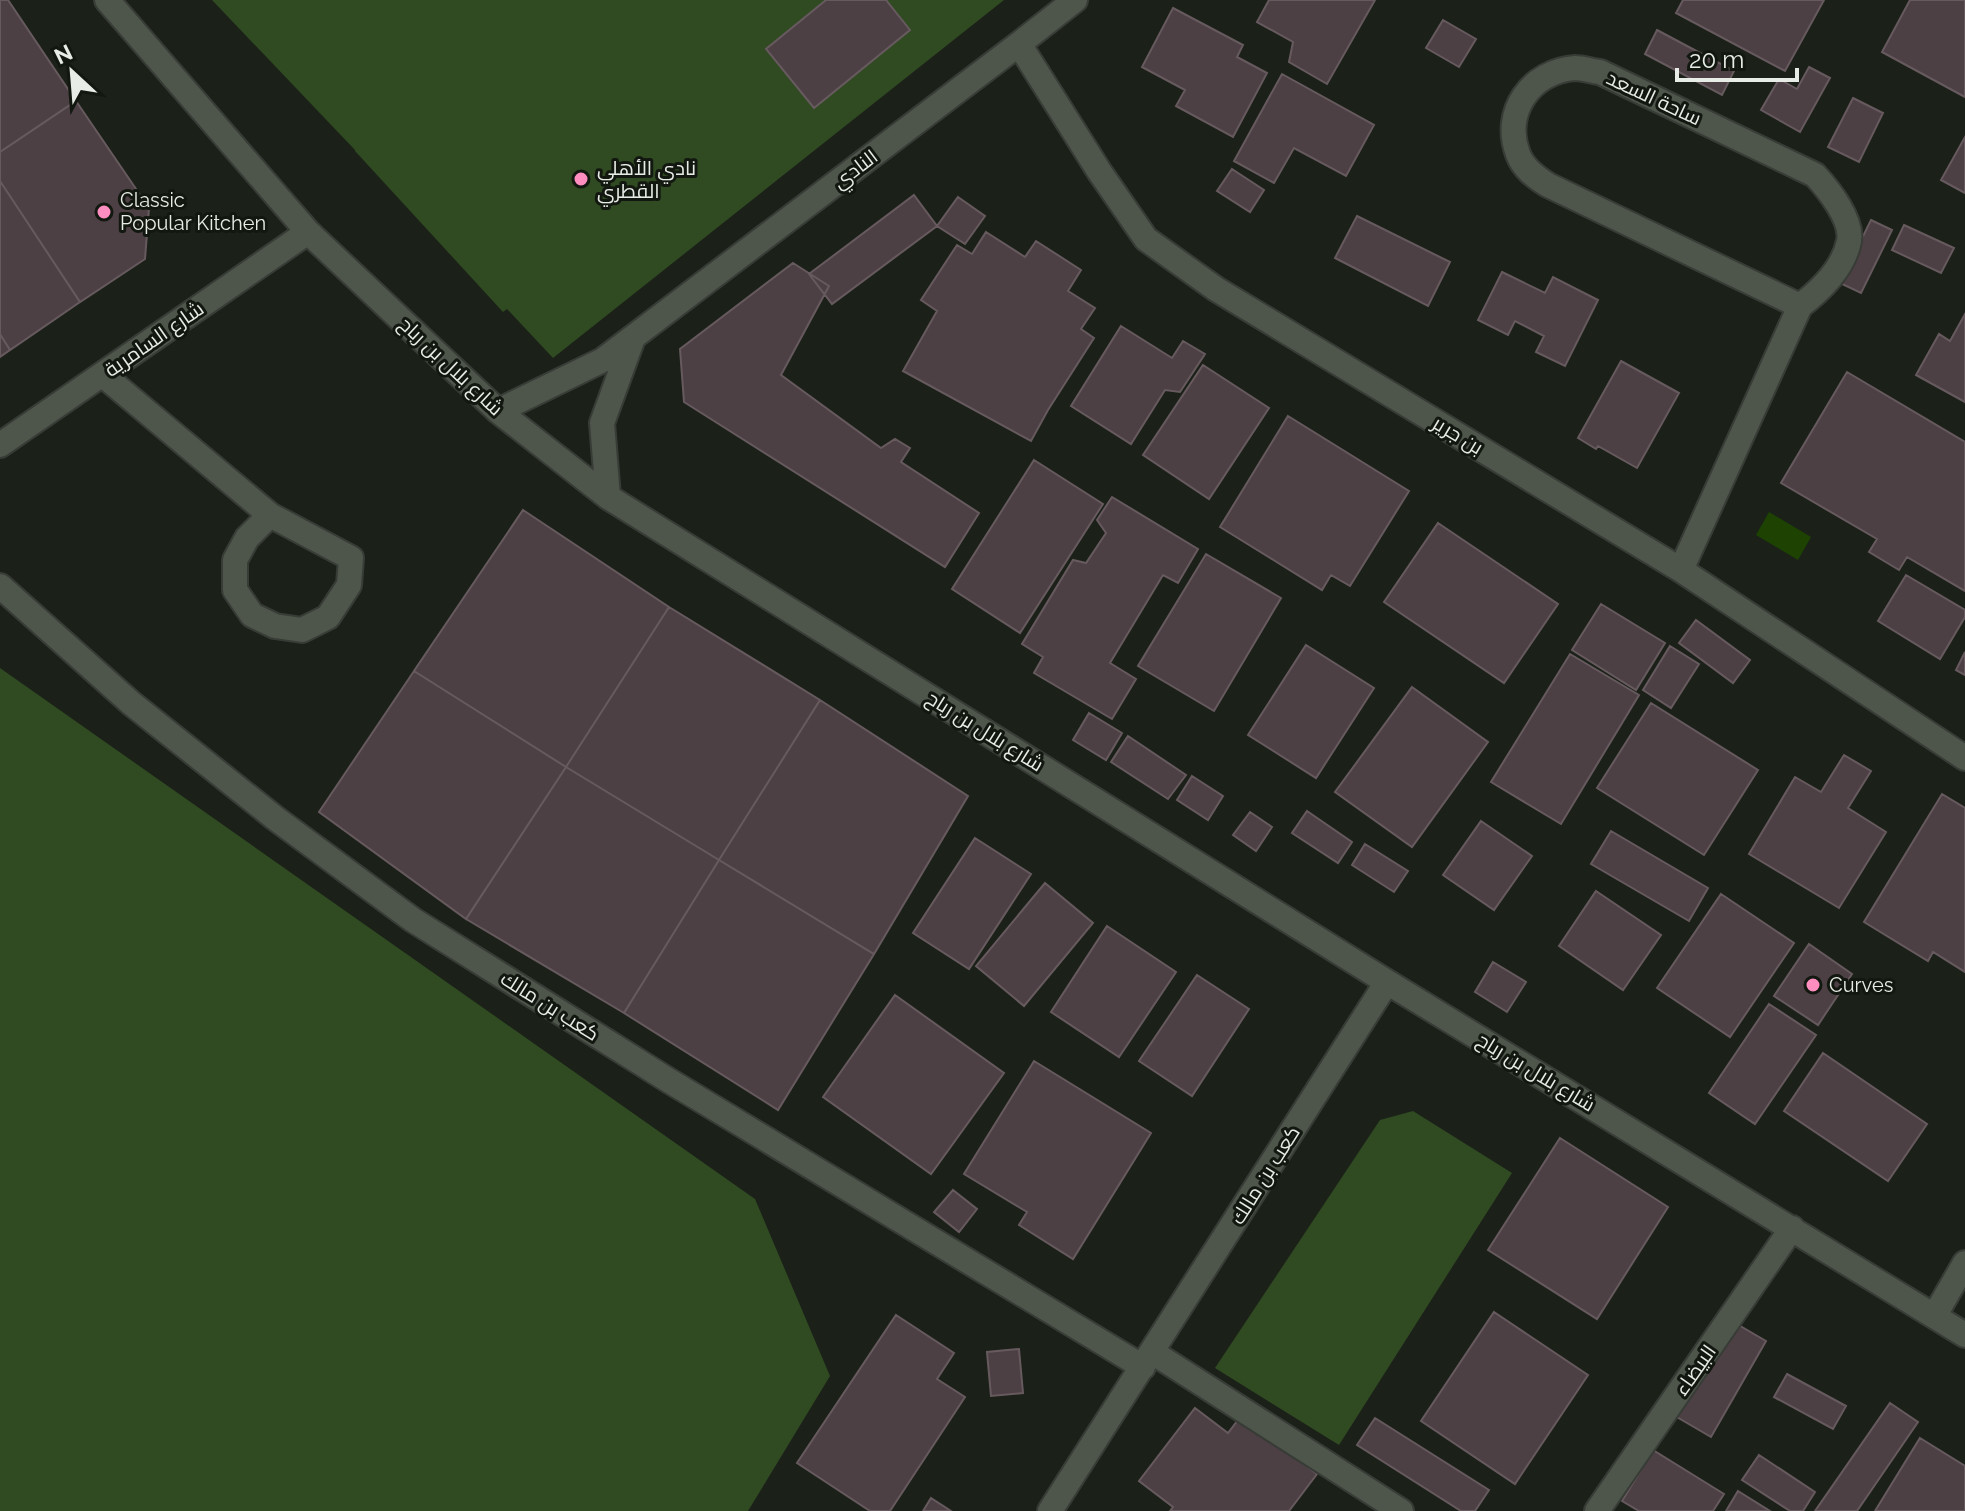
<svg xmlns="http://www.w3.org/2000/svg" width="1965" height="1511" viewBox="0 0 1965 1511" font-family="Raleway,Cairo,sans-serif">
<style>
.green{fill:#304a22}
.water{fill:#1d4202}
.building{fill:#4c4045;stroke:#675a5f;stroke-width:2}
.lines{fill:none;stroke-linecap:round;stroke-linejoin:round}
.minor-casing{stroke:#383c36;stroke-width:28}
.minor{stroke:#4e554b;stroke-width:24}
.poi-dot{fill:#fd8ebf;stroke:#121810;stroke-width:3}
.labels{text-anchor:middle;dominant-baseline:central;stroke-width:6;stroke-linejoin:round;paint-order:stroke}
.street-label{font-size:20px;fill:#e8ece6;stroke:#121810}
.poi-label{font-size:20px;fill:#e8ece6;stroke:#121810;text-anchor:start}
</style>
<rect width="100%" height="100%" fill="#1b2119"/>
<path class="green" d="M 212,0 L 1004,0 L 553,358 L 507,309 L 503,312 L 355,151 L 355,150 Z
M 0,668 L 755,1199 L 830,1376 L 748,1511 L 0,1511 Z
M 1413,1111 L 1512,1173 L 1339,1445 L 1215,1368 L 1380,1120 Z"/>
<path class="water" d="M 1769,512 L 1811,537 L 1798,560 L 1756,535 Z"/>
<path class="building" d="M 0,0 L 8,0 L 76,101 L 0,152 Z
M 826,0 L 886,0 L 910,30 L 814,108 L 766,49 Z
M 1269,0 L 1375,0 L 1327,84 L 1289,62 L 1293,42 L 1257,22 Z
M 1683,0 L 1824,0 L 1785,71 L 1676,13 Z
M 1910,0 L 1965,0 L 1965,97 L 1882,52 Z
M 1173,8 L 1243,45 L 1237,57 L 1267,73 L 1233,137 L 1176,106 L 1185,90 L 1142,67 Z
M 1443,20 L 1476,39 L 1459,67 L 1426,48 Z
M 1657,30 L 1734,71 L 1722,95 L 1645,54 Z
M 1809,67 L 1830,78 L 1800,132 L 1761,110 L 1779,79 L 1797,89 Z
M 1282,74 L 1374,125 L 1346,176 L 1294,148 L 1274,183 L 1234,161 Z
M 1853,98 L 1883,113 L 1859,162 L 1828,147 Z
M 76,101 L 149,208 L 145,259 L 80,302 L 0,181 L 0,152 Z
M 1965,137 L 1965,193 L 1941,180 Z
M 1232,169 L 1264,190 L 1250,212 L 1217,191 Z
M 0,181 L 80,302 L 10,350 L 0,334 Z
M 914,195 L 937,226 L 832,304 L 809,274 Z
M 958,197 L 985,216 L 965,244 L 937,226 Z
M 1357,216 L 1450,262 L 1428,306 L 1335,258 Z
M 1871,220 L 1892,230 L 1861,293 L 1840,283 Z
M 1904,225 L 1954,248 L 1941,273 L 1892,250 Z
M 986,232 L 1025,257 L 1036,241 L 1081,270 L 1068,291 L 1095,308 L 1081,329 L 1094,338 L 1048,410 L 1031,441 L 903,371 L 937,311 L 921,300 L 957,245 L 972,254 Z
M 793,263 L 829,286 L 781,375 L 881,448 L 895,439 L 910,448 L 901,462 L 979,513 L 945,567 L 684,402 L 680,349 Z
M 1502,272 L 1545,293 L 1553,277 L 1598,300 L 1565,366 L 1536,352 L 1544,336 L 1515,321 L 1508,335 L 1478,320 Z
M 1965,314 L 1965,402 L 1916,375 L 1939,334 L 1950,341 Z
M 1121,326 L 1172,358 L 1183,341 L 1205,354 L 1180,392 L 1165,390 L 1131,444 L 1071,406 Z
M 0,334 L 10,350 L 0,357 Z
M 1621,361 L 1679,393 L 1637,468 L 1598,446 L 1596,449 L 1578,438 Z
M 1203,365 L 1269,408 L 1209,499 L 1143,455 Z
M 1847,372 L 1965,442 L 1965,591 L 1907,557 L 1899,570 L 1869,552 L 1877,539 L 1781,483 Z
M 1288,416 L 1409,491 L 1350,586 L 1331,575 L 1322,590 L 1220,527 Z
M 1034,460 L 1103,504 L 1020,633 L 952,589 Z
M 1112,497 L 1198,549 L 1178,583 L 1163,575 L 1110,663 L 1136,679 L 1112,719 L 1034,673 L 1043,657 L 1022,644 L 1073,560 L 1086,563 L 1106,533 L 1097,520 Z
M 523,510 L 669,607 L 566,767 L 414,671 Z
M 1438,523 L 1558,604 L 1504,683 L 1384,602 Z
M 1206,554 L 1281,598 L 1214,711 L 1138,666 Z
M 1906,575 L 1965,610 L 1965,617 L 1940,659 L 1878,621 Z
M 1601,604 L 1665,643 L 1636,690 L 1572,650 Z
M 669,607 L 820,700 L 719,860 L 566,767 Z
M 1696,620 L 1750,660 L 1733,683 L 1679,643 Z
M 1306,645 L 1374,688 L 1316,778 L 1248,735 Z
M 1670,646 L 1699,664 L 1671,708 L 1643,690 Z
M 1965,652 L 1965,675 L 1956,670 Z
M 1570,654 L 1639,695 L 1561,824 L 1491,782 Z
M 414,671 L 566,767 L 466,919 L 319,812 Z
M 1412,687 L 1488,742 L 1412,847 L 1335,792 Z
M 820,700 L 968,796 L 874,954 L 719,860 Z
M 1651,703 L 1758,770 L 1704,855 L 1597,788 Z
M 1089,713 L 1122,733 L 1106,760 L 1073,740 Z
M 1128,736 L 1186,775 L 1168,799 L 1111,762 Z
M 1844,755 L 1871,771 L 1848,808 L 1886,832 L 1839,908 L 1749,854 L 1795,777 L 1821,792 Z
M 566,767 L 719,860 L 624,1013 L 466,919 Z
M 1192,776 L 1223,796 L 1208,820 L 1177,800 Z
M 1942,794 L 1965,808 L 1965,972 L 1933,952 L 1928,961 L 1864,922 Z
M 1307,811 L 1352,842 L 1338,863 L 1292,833 Z
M 1250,812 L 1272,827 L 1256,851 L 1233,835 Z
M 1481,821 L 1532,856 L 1494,910 L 1443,875 Z
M 1611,831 L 1708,888 L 1689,921 L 1591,864 Z
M 975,838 L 1031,874 L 969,969 L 913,933 Z
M 1365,844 L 1408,871 L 1394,892 L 1352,865 Z
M 719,860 L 874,954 L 778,1110 L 624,1013 Z
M 1045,883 L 1093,923 L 1024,1006 L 976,966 Z
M 1596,891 L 1661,935 L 1623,990 L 1559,946 Z
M 1721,894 L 1794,943 L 1730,1037 L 1657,988 Z
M 1107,926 L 1176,972 L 1119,1057 L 1051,1012 Z
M 1809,944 L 1852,974 L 1818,1025 L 1774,996 Z
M 1493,962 L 1526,982 L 1507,1012 L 1475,992 Z
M 1197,975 L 1249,1009 L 1192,1096 L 1139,1061 Z
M 895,995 L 1004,1073 L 931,1174 L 823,1097 Z
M 1769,1004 L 1816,1035 L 1755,1124 L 1709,1093 Z
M 1823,1053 L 1927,1124 L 1888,1181 L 1784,1111 Z
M 1034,1061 L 1151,1133 L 1073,1259 L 1019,1225 L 1027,1212 L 964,1174 Z
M 1560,1138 L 1668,1207 L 1597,1319 L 1488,1250 Z
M 953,1190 L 977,1209 L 959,1232 L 934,1212 Z
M 1494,1312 L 1588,1375 L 1515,1484 L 1421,1421 Z
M 896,1315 L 954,1353 L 937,1379 L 965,1397 L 890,1511 L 870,1511 L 797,1463 Z
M 1730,1320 L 1766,1341 L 1711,1437 L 1675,1416 Z
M 1019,1349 L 1023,1393 L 991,1396 L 987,1352 Z
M 1787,1374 L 1846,1406 L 1833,1429 L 1774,1397 Z
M 1890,1403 L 1918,1422 L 1857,1511 L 1815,1511 Z
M 1195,1408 L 1228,1433 L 1241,1416 L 1317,1474 L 1289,1511 L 1170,1511 L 1173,1507 L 1139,1481 Z
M 1375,1418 L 1489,1490 L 1475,1511 L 1461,1511 L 1357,1445 Z
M 1920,1438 L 1965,1466 L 1965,1511 L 1875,1511 Z
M 1653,1450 L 1724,1494 L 1713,1511 L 1639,1511 L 1622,1501 Z
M 1759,1455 L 1815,1492 L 1803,1511 L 1790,1511 L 1742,1480 Z
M 1738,1491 L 1770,1511 L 1726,1511 Z
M 931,1498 L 951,1511 L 923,1511 Z"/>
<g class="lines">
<g class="minor-casing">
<path id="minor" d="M 107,0 L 308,232 L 498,411 L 608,497 L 1387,982 L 1965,1335
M 1019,44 L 1099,171 L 1146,239 L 1216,289 L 1681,570 L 1965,758
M 103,375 L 270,515 L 351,558 L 349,585 L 328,617 L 302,630 L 275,626 L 252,615 L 235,590 L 235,560 L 247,538 L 270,515
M 498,411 L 603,360 L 1019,44 L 1075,0
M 0,445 L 308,232
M 608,497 L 602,423 L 633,338
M 1681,570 L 1800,306 C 1821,290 1844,268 1849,241 C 1853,220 1828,189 1815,175 L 1600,72 C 1591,71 1583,68 1575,68 C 1531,71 1502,112 1518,154 C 1523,168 1535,177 1548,185 L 1800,306
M 0,586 L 131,703 L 275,818 L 413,920 L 668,1080 L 1143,1367
M 1935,1315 L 1965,1263
M 1152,1352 L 1401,1511
M 1050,1511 L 1387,982
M 1597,1511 L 1792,1228"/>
</g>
<use href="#minor" class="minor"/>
</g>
<g class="poi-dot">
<circle cx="581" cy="179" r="8"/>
<circle cx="104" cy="212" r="8"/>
<circle cx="1813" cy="985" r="8"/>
</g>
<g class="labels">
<g class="street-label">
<text transform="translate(1654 98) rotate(25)">ساحة السعد</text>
<text transform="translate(855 169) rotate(-37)">النادي</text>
<text transform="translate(154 339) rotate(-35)">شارع السامرية</text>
<text transform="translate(451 366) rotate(43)">شارع بلال بن رباح</text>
<text transform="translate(1458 435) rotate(31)">بن جرير</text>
<text transform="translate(985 731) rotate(32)">شارع بلال بن رباح</text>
<text transform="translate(550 1006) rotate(32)">كعب بن مالك</text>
<text transform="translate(1536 1072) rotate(31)">شارع بلال بن رباح</text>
<text transform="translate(1265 1175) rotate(-58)">كعب بن مالك</text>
<text transform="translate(1695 1370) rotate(-55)">البيضاء</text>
</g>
<g class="poi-label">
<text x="597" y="168">نادي الأهلي<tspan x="597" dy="23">القطري</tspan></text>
<text x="120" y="200">Classic<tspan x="120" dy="23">Popular Kitchen</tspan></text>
<text x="1829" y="985">Curves</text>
</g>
</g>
<g transform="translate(72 72) rotate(334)" stroke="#121810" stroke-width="6" paint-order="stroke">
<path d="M0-6L14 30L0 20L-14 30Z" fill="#e8ece6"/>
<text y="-12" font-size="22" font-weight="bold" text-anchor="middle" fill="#e8ece6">N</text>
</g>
<path d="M1677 68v12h120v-12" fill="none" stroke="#e8ece6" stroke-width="4"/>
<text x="1689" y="68" font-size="24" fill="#e8ece6" stroke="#121810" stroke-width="6" paint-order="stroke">20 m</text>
</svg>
